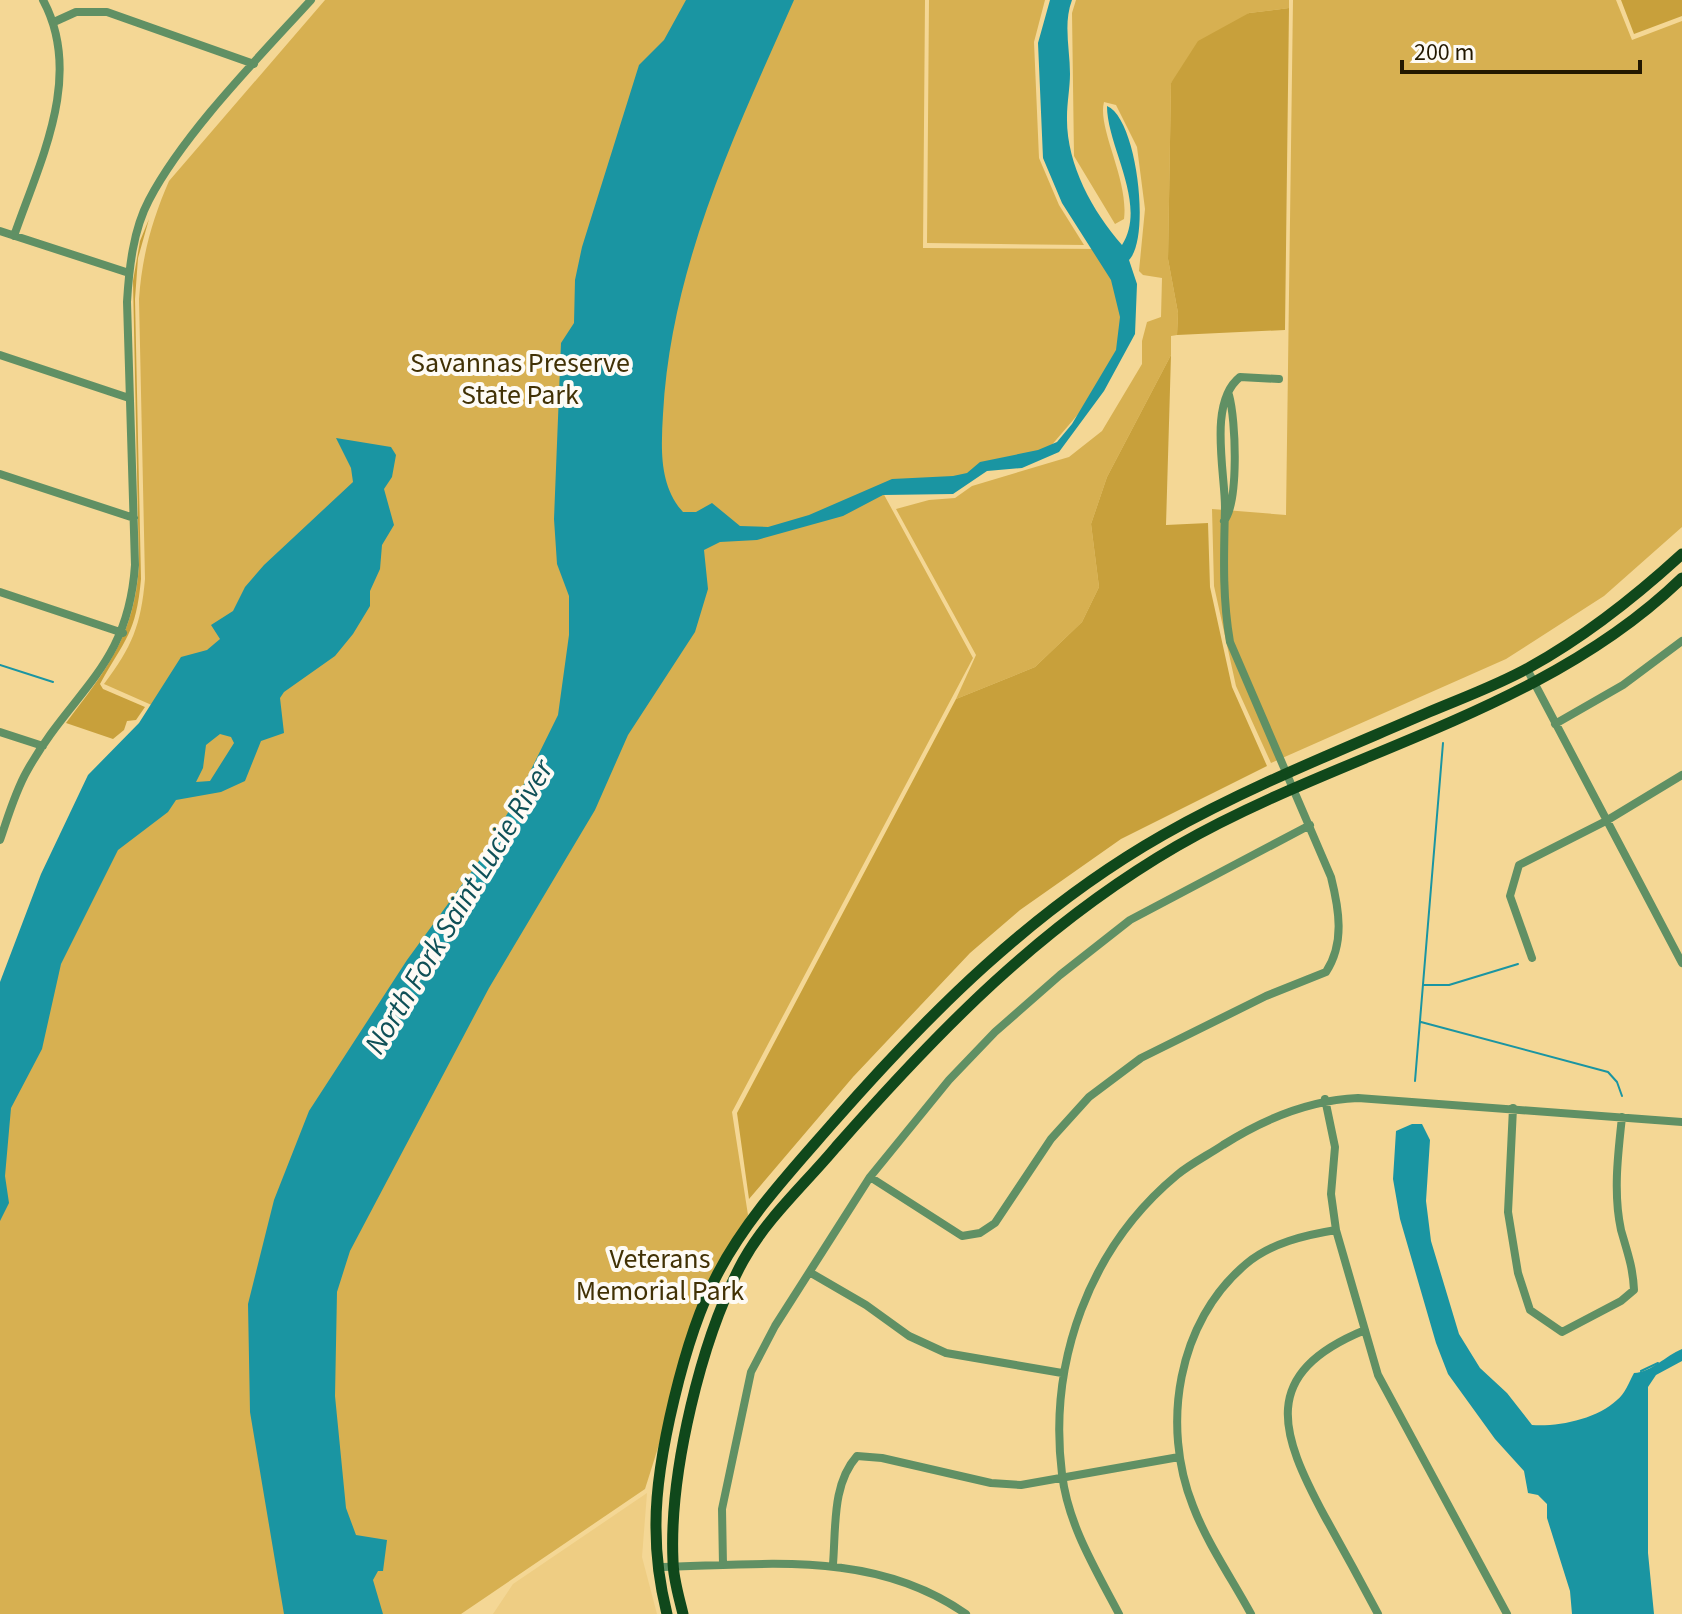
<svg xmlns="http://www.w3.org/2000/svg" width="1682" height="1614" viewBox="0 0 1682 1614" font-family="'Source Sans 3',sans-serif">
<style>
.built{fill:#eecd83}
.green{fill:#d7b051}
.forest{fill:#c8a03b}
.water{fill:#1a95a2;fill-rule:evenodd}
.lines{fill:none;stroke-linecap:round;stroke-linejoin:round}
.stream{stroke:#1a95a2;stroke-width:2}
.minor{stroke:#609064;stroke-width:8}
.major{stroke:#10481b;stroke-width:11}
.labels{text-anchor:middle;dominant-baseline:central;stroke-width:8;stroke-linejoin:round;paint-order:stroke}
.park-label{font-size:28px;fill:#413105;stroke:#fefbf5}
.water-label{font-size:30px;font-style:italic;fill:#0f5057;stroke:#fefbf5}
</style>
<rect width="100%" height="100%" fill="#f4d795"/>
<path class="built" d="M 647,1493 L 642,1557 L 657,1614 L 493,1614 L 513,1584 Z"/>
<path class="green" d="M 325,0 L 925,0 L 923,248 L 1107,249 L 1125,337 L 1080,412 L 1044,454 L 949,481 L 882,491 L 973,658 L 732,1112 L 748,1215 L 713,1273 L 645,1489 L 461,1614 L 0,1614 L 0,1066 L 172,714 L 104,684 C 132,647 141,625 145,579 L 139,299 C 142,256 152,220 169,181 Z
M 929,0 L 1045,0 L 1034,42 L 1039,158 L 1059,205 L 1084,245 L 927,243 Z
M 1076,0 L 1289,0 L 1289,8 L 1249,13 L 1171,83 L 1168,259 L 1178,313 L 1177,335 L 1171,336 L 1171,355 L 1107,477 L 1091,524 L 1099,587 L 1082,622 L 1035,667 L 956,699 L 976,655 L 896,509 L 929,500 L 955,498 L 972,486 L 1069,457 L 1102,431 L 1142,364 L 1142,341 L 1147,322 L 1161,317 L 1162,278 L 1143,275 L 1139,271 L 1145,209 L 1137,147 L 1116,105 L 1104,102 C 1097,128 1129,180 1124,219 L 1115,224 L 1074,156 L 1072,13 Z
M 1293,0 L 1616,0 L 1632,40 L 1682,21 L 1682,527 L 1604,596 L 1506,659 L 1271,763 L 1236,686 L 1214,586 L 1212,509 L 1286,515 Z"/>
<path class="forest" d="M 1621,0 L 1682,0 L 1682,16 L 1634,34 Z
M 1289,8 L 1285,330 L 1177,335 L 1178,313 L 1168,259 L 1171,83 L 1198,41 L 1249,13 Z
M 149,219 L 138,258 L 135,299 L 141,579 C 136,634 125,639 100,684 L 103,689 L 145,707 L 136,720 L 127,721 L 124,730 L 113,739 L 66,723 C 107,669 134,636 139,566 L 133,281 L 140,241 Z
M 1171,355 L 1166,525 L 1208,523 L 1210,587 L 1232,687 L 1267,766 L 1121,839 L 1020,910 L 970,953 L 853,1077 L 749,1199 L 737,1113 L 956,699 L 1035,667 L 1082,622 L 1099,587 L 1091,524 L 1107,477 Z"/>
<path class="water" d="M 686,0 L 794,0 C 735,134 671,266 663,414 C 661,449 659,485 683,512 L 696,512 L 712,503 L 740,526 L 768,527 L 809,515 L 892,479 L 953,476 L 967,473 L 980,462 L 1038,450 L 1057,442 L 1072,424 L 1116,350 L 1120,317 L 1111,280 L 1062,203 L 1043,158 L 1038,43 L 1050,0 L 1072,0 C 1063,24 1070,49 1070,74 C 1070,87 1067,103 1067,117 C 1066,163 1092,211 1122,245 C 1148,204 1107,147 1107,106 C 1137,118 1151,238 1129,260 L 1137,284 L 1135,334 L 1104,391 L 1059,452 L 1022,468 L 987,471 L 953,494 L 883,495 L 843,516 L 757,540 L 720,542 L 704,550 L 708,589 L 695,632 L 628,735 L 595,810 L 489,988 L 350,1251 L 337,1292 L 335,1396 L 346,1508 L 356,1535 L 387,1540 L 383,1571 L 378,1571 L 373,1580 L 383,1614 L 284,1614 L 250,1412 L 248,1304 L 274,1200 L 309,1111 L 407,960 L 477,864 L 518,796 L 558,715 L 569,635 L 569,596 L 557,564 L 554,519 L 561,343 L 574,323 L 575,280 L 582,247 L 639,65 L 664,40 Z
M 336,438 L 391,447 L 396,455 L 392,477 L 384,489 L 394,525 L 382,545 L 380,569 L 370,591 L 370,606 L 353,634 L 335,656 L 284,692 L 280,698 L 284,733 L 261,741 L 245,781 L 221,792 L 176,800 L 168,812 L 118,850 L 61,964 L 42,1049 L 11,1108 L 5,1176 L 9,1203 L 0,1221 L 0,982 L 41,874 L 88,775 L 139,723 L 181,657 L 207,650 L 220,639 L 211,625 L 233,611 L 245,587 L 264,565 L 353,482 L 351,468 ZM 220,734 L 231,737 L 234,743 L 210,781 L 196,782 L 203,768 L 206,745 Z
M 1412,1124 L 1422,1124 L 1430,1140 L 1426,1201 L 1431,1241 L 1459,1334 L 1480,1368 L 1507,1393 L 1532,1425 C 1558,1427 1597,1419 1617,1400 C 1625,1394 1629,1382 1634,1373 C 1652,1372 1665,1356 1682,1349 L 1682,1361 L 1656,1375 L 1648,1387 L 1648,1553 L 1654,1614 L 1572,1614 L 1570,1591 L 1547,1518 L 1547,1504 L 1538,1495 L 1528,1493 L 1524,1471 L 1495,1439 L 1448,1374 L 1436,1343 L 1400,1219 L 1393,1179 L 1396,1131 Z"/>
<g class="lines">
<path class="stream" d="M 0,665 L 53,682
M 1424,985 L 1449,985 L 1518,964
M 1421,1022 L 1608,1072 L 1617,1082 L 1622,1096
M 1415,1081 L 1443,743
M 1641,1371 L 1658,1363"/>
<path class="minor" d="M 54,22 L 76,12 L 107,12 L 254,64
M 0,231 L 129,273
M 14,236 C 40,161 84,76 43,0
M 0,355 L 129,398
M 0,474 L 134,518
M 1224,521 C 1239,502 1236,420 1229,395
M 0,592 L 123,633
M 1527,669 L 1682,963
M 1555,724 L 1623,685 L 1682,641
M 0,732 L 43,746
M 0,840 C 8,817 15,792 27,771 C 72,690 128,668 135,565 L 127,302 C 129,269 133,230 149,200 C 184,133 259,57 311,0
M 1532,958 L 1510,896 L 1519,865 L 1606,821 L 1682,775
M 1325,1099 L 1335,1147 L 1331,1194 L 1336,1230 L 1378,1375 L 1507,1614
M 1513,1108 L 1508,1212 L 1518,1273 L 1530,1310 L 1562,1332 L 1621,1301 L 1634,1290 C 1633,1267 1627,1251 1621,1230 C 1613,1193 1618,1154 1622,1117
M 870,1177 L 962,1236 L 980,1233 L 995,1223 L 1051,1139 L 1089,1097 L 1141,1058 L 1266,996 L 1326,972 C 1345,943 1339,909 1331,877 L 1230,642 C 1222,596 1224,553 1225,507 C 1225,472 1208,402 1240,377 L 1279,379
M 811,1273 L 866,1305 L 909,1336 L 946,1353 L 1062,1373
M 1365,1330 C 1258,1374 1280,1433 1325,1517 C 1343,1549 1361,1582 1378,1614
M 833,1564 C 836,1527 832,1484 857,1456 L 882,1458 L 991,1483 L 1021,1485 L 1179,1457
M 723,1565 L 722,1509 L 751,1372 L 775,1326 L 870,1177 L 949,1080 L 995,1032 L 1060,975 L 1130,920 L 1310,825
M 658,1567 C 765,1565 874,1549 966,1614
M 1119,1614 C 1096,1570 1068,1525 1062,1474 C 1048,1362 1089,1248 1177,1175 C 1190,1164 1208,1155 1223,1145 C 1264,1119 1310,1100 1358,1098 L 1682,1122
M 1251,1614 C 1232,1579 1207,1543 1193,1506 C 1161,1426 1177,1322 1246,1264 C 1271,1243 1305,1235 1336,1230"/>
<path class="major" d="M 667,1614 C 660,1586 656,1557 656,1528 C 655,1461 685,1335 717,1275 C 746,1219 790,1172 831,1125 C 929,1013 1033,909 1163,835 C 1248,787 1339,751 1429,712 C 1462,698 1498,685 1530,667 C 1586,636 1635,597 1682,554
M 683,1614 C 679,1597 673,1578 673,1561 C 669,1473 701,1338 743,1261 C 766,1219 805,1184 836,1147 C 939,1030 1041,925 1177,846 C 1342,751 1543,713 1682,578"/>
</g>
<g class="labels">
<g class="park-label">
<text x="520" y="363">Savannas Preserve<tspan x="520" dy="32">State Park</tspan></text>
<text x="660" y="1259">Veterans<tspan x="660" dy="32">Memorial Park</tspan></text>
</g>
<g class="water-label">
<text transform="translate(459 907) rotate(-59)">North Fork Saint Lucie River</text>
</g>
</g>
<path d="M1402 60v12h238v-12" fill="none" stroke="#231800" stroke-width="4"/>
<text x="1414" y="60" font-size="24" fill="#231800" stroke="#fefbf5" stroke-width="6" paint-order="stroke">200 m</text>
</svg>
